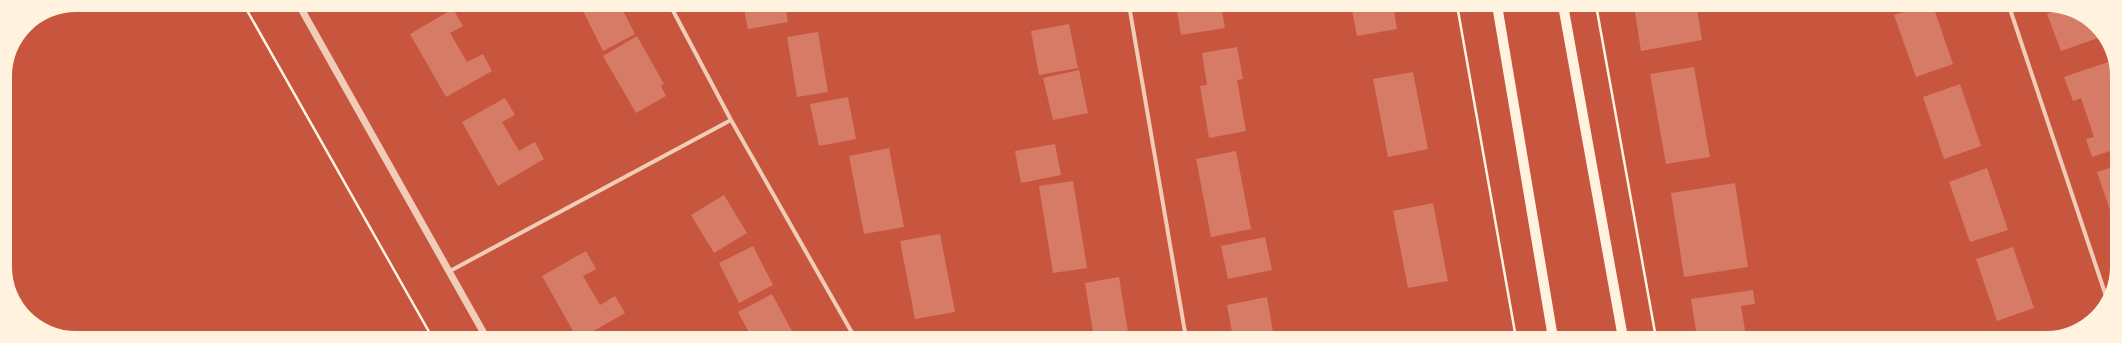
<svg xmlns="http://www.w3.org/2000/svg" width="2122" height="343" viewBox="0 0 2122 343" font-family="Mulish,sans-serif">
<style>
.building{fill:#d67c66}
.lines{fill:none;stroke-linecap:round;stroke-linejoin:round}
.path{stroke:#fff3e0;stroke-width:2.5}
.minor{stroke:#f1ccb7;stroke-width:4}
.tertiary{stroke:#f1ccb7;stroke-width:7}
.primary{stroke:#fff3e0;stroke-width:10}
</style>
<rect width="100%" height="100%" fill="#c8553d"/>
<path class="building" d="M 580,5 L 620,5 L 635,34 L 603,51 Z
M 743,5 L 785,5 L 788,22 L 748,29 Z
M 1029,5 L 1067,5 L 1067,6 L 1030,12 Z
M 1176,5 L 1221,5 L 1225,28 L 1181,35 Z
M 1351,5 L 1393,5 L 1397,29 L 1357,36 Z
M 1634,6 L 1678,6 L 1679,12 L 1697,9 L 1702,40 L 1641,51 Z
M 1923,6 L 1933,6 L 1953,64 L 1916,77 L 1894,15 Z
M 453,9 L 463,26 L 450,33 L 467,62 L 483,54 L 492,71 L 446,97 L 410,34 Z
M 2063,9 L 2093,23 L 2101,37 L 2061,51 L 2047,14 Z
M 1069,24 L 1078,68 L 1039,75 L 1031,31 Z
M 818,32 L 828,92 L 797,97 L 787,37 Z
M 637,36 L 664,84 L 661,86 L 666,96 L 636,113 L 603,56 Z
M 1237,47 L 1243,79 L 1237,80 L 1246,131 L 1209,138 L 1200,86 L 1207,85 L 1202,53 Z
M 2114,60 L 2116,65 L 2116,149 L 2092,157 L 2086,139 L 2094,137 L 2081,98 L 2073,101 L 2064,77 Z
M 1694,67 L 1710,157 L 1666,164 L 1650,74 Z
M 1079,70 L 1088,113 L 1053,120 L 1043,78 Z
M 1413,72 L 1428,149 L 1388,157 L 1373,79 Z
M 1960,84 L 1981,146 L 1944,159 L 1923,97 Z
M 848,97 L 856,139 L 819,146 L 810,104 Z
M 505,98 L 515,115 L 502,122 L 519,151 L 535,142 L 544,159 L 498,186 L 462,122 Z
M 1055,144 L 1061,175 L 1021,183 L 1015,151 Z
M 889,148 L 904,227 L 864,234 L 849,156 Z
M 1236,151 L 1251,229 L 1211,237 L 1196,159 Z
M 2116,166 L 2116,228 L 2097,172 Z
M 1987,168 L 2008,230 L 1970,242 L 1949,182 Z
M 1073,181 L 1087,268 L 1053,273 L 1039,186 Z
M 1735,183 L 1748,267 L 1684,277 L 1671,193 Z
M 724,195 L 747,233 L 714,253 L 691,215 Z
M 1433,203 L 1448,281 L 1408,288 L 1393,211 Z
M 940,234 L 955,312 L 915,319 L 900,241 Z
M 1265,237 L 1272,270 L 1228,279 L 1221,246 Z
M 753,246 L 773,285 L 739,303 L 719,263 Z
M 2013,247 L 2034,308 L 1997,321 L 1976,259 Z
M 586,251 L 596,269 L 583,276 L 600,305 L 615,296 L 625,313 L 581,338 L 577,338 L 542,276 Z
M 1119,277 L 1129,338 L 1094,338 L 1085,283 Z
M 1753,290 L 1755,304 L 1741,306 L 1746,336 L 1763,334 L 1764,338 L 1697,338 L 1691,299 Z
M 772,294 L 793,333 L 784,338 L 752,338 L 738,312 Z
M 1267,297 L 1274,338 L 1233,338 L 1227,305 Z"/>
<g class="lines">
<path class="path" d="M 244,5 L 432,337
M 1457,5 L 1516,338
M 1596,5 L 1656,338"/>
<path class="minor" d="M 670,5 L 731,120 L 855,338
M 1129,5 L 1186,338
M 2009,6 L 2106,296
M 450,271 L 731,120"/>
<path class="tertiary" d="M 299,5 L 486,337"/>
<path class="primary" d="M 1497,5 L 1553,338
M 1563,5 L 1623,338"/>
</g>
<path d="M0 0H2122V343H0ZM76 12H2046A64 64 0 0 1 2110 76V267A64 64 0 0 1 2046 331H76A64 64 0 0 1 12 267V76A64 64 0 0 1 76 12Z" fill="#fff3e0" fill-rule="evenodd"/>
</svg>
